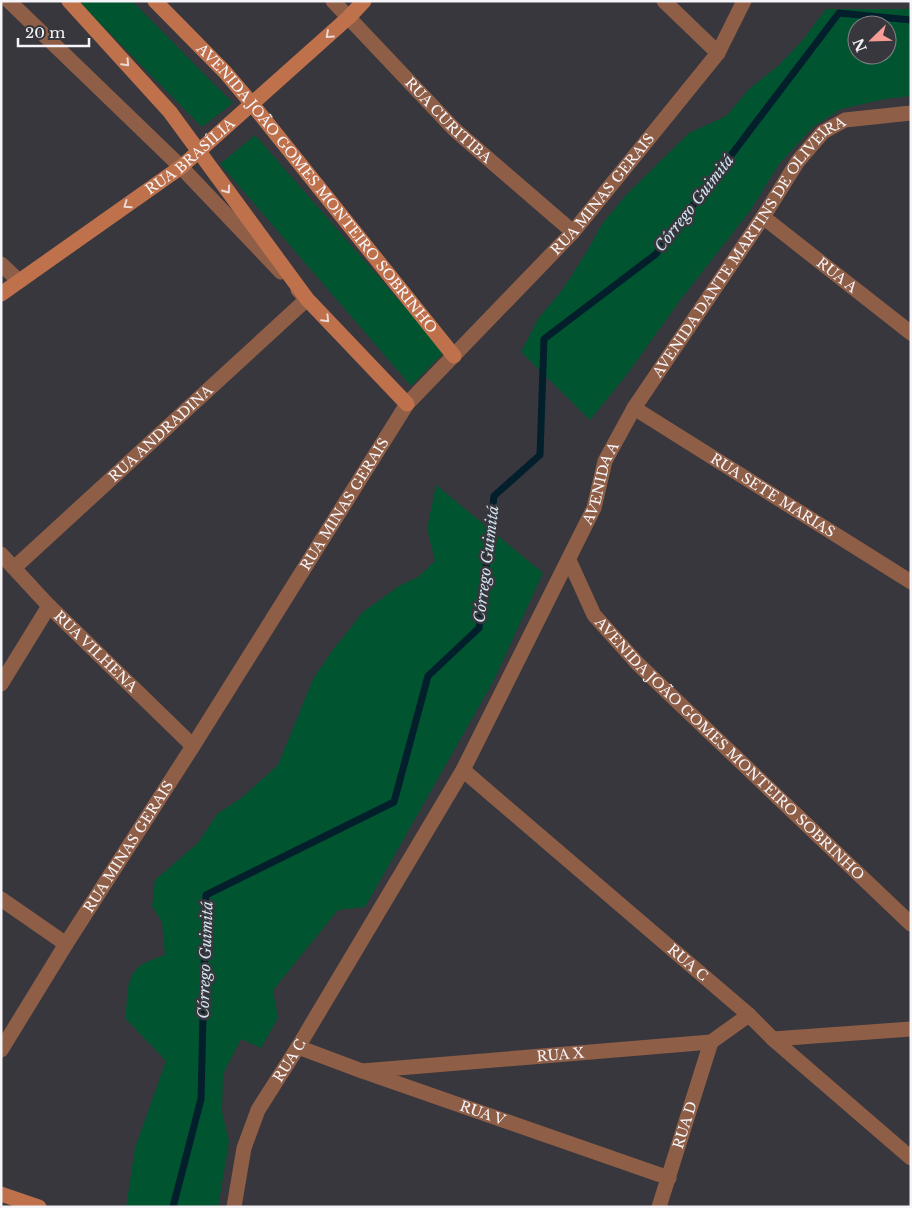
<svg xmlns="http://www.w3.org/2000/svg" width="912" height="1208" viewBox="0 0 912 1208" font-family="'Libre Baskerville',serif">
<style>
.green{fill:#005530;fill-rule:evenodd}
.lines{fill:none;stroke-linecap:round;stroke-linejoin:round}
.stream{stroke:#041f2c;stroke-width:7}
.street{stroke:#8f5e47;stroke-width:15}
.secondary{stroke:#bf714c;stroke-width:15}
.oneway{stroke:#eadad6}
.labels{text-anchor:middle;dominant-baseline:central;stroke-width:5;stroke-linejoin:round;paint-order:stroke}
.street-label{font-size:14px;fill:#f5f4f8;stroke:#38373d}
.water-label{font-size:15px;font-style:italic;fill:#d2e6f1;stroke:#38373d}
</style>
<rect width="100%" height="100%" fill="#38373d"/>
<path class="green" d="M 78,1 L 132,1 L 233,103 L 202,127 Z
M 826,9 L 911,9 L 911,96 L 885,99 L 841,109 L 813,127 L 779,164 L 750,211 L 681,299 L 628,373 L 590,420 L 521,352 L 538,319 L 562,290 L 586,253 L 602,224 L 626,195 L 689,133 L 726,116 L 750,88 L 778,66 L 801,42 ZM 857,25 L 887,25 L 887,55 L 857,55 Z
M 255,135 L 444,352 L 411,386 L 220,164 Z
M 436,485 L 543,573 L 494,680 L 365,907 L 338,910 L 273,990 L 278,1018 L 261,1048 L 241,1039 L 223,1074 L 222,1112 L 229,1142 L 218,1207 L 126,1207 L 135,1148 L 166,1061 L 126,1019 C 127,1000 125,974 143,964 C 150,960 158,958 165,955 L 162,922 L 152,906 L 155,880 L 198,843 L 217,814 L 240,799 L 278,765 L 313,679 L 332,651 L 363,612 L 399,586 L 418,577 L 435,561 L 427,529 Z"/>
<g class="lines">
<path class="stream" d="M 173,1207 L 201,1099 L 206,895 L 394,802 L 428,676 L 479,628 L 494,496 L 540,455 L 544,339 L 656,254 L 839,13 L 911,20"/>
<g class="street">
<path d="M 9,1 L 181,167 L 281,272"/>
<path id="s1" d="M 333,1 L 455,130 L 573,232"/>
<path d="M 664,1 L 718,53"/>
<path id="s2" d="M 763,217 L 911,333"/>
<path d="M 1,264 L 19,281"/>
<path id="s3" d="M 634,408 L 911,582"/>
<path id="s4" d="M 1,554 L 49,606 L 193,746"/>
<path id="s5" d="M 569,560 L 594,615 L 638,664 L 911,924"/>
<path id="s6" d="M 14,568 L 307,299 L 298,290"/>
<path d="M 1,684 L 49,606"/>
<path id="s7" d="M 463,770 L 749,1015 L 773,1039 L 911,1158"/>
<path d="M 1,899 L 66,944"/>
<path d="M 773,1039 L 911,1029"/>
<path id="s8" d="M 298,1047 L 362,1071 L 669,1178"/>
<path id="s9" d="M 1,1050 L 66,944 L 193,746 L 407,404 L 573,232 L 718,53 L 744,1"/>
<path id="s10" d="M 362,1071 L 711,1042 L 749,1015"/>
<path id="s11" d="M 234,1207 L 244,1148 L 258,1110 L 298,1047 L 463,770 L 594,508 L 605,461 L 634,408 L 763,217 L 798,161 L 823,132 L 845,120 L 911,113"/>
<path id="s12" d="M 659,1207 L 711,1042"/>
</g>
<g class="secondary">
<path d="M 69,1 L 170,112 L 307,299 L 407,404"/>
<path id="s13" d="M 155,1 L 225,72 L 252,104 L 454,356"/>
<path id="s14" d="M 1,294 L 181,167 L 349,17 L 364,1"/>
<path d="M 1,1194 L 39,1207"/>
</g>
</g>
<defs><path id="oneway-chevron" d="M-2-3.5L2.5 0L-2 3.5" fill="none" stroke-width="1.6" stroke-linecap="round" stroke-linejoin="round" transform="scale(1.25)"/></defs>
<g class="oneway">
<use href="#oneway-chevron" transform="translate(329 35) rotate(138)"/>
<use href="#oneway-chevron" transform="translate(126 63) rotate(47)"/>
<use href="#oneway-chevron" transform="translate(227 190) rotate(54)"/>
<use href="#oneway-chevron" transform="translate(127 205) rotate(145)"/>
<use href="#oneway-chevron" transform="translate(326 319) rotate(46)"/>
</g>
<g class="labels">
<g class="street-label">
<text stroke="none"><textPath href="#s1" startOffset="166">RUA CURITIBA</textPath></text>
<text stroke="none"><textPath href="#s14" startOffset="234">RUA BRASÍLIA</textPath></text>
<text stroke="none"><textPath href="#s13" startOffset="248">AVENIDA JOÃO GOMES MONTEIRO SOBRINHO</textPath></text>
<text stroke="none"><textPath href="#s9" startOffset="1050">RUA MINAS GERAIS</textPath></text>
<text stroke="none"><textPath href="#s11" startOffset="1098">AVENIDA DANTE MARTINS DE OLIVEIRA</textPath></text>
<text stroke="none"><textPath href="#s2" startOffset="94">RUA A</textPath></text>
<text stroke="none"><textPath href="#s6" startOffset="199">RUA ANDRADINA</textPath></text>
<text stroke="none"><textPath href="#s11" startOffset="816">AVENIDA A</textPath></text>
<text stroke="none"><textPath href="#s3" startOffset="164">RUA SETE MARIAS</textPath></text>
<text stroke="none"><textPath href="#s9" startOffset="645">RUA MINAS GERAIS</textPath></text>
<text stroke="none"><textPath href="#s4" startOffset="136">RUA VILHENA</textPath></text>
<text stroke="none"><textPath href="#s5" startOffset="251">AVENIDA JOÃO GOMES MONTEIRO SOBRINHO</textPath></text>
<text stroke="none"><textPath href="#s9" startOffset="240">RUA MINAS GERAIS</textPath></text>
<text stroke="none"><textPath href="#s7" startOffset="296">RUA C</textPath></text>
<text stroke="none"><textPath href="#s10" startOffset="199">RUA X</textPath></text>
<text stroke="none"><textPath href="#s11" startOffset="159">RUA C</textPath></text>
<text stroke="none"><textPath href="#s8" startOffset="196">RUA V</textPath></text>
<text stroke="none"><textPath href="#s12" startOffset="86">RUA D</textPath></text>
</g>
<g class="water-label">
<text transform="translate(694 203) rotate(-52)">Córrego Guimitá</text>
<text transform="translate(486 564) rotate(-83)">Córrego Guimitá</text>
<text transform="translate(205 960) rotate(-88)">Córrego Guimitá</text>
</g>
</g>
<rect width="912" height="1208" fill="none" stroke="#f5f4f8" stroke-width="5"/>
<g transform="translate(872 40) rotate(247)"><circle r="24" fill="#38373d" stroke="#848388"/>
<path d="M0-4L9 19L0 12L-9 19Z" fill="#f59c94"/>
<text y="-8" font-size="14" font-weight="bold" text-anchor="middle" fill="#f5f4f8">N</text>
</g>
<path d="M18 38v8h71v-8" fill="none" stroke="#f5f4f8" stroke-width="2.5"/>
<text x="25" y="38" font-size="15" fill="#f5f4f8" stroke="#38373d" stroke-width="4" paint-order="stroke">20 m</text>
</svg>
